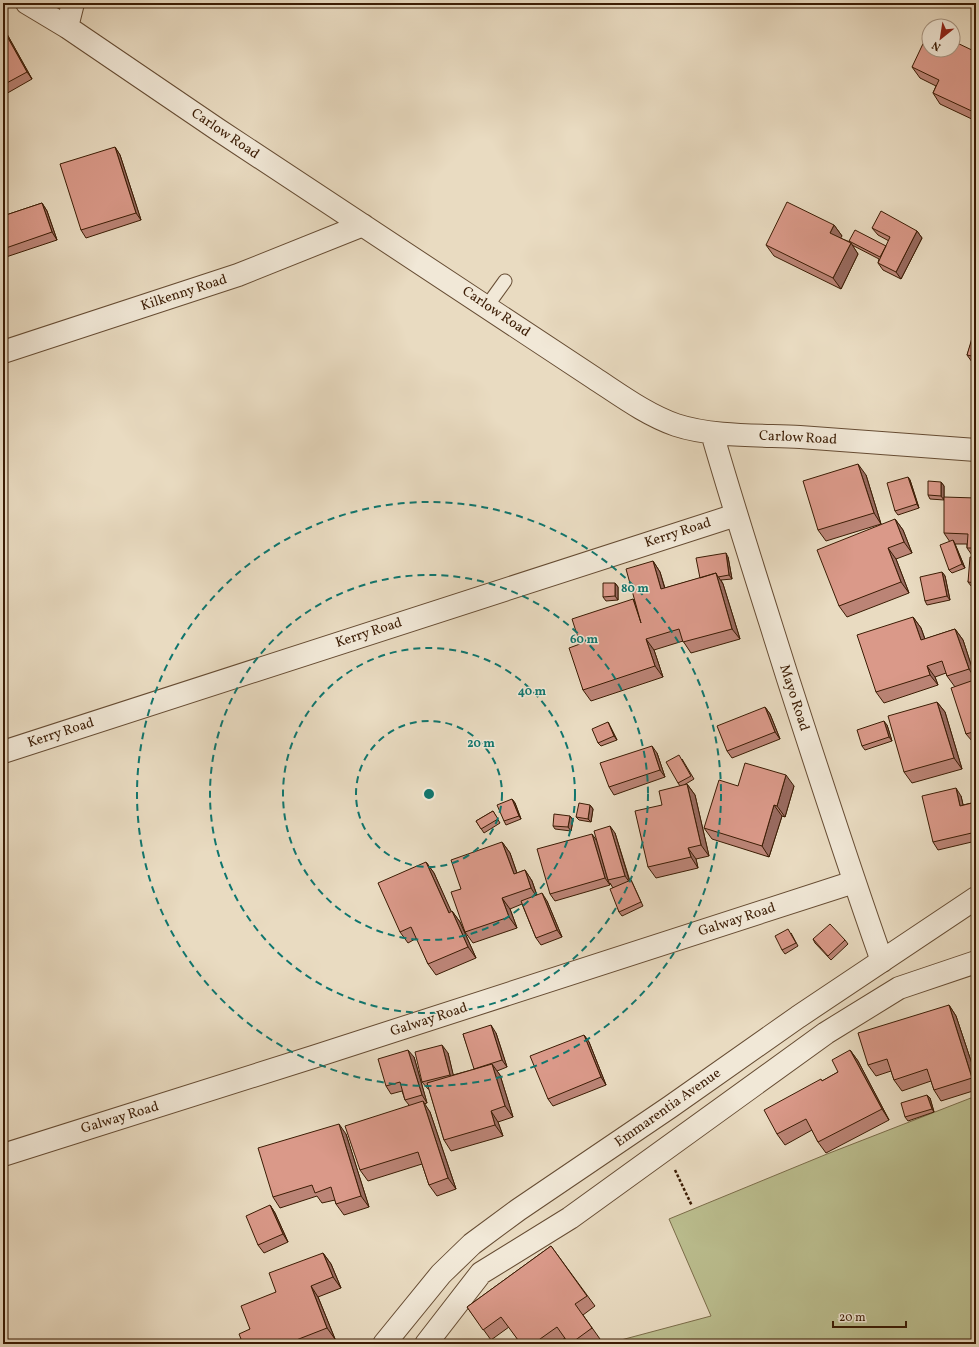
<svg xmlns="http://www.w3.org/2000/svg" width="979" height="1347" viewBox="0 0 979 1347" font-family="Vollkorn,serif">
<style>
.green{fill:#bbbe8f;stroke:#7b6d4a}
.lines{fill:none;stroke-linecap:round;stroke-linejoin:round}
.service-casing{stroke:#664c33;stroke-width:15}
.minor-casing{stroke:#664c33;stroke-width:24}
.tertiary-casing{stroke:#664c33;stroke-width:24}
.path{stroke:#3b1c04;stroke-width:2.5;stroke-dasharray:3 2;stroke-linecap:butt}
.service{stroke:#f1e8d7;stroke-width:13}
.minor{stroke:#f1e8d7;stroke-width:22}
.tertiary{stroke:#f1e8d7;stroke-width:22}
.wall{fill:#bb8476;stroke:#3b1c04}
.shaded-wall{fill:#996b60;stroke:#3b1c04}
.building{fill:#da9989;stroke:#3b1c04}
.ring{fill:none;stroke:#0f766e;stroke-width:2;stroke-dasharray:7 5}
.labels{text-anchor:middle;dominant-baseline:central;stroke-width:3;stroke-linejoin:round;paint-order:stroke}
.street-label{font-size:14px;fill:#3b1c04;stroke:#f1e8d7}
.centre{fill:#0f766e;stroke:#f1e8d7;stroke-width:2}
.ring-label{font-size:12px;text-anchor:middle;font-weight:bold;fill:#0f766e;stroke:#f1e8d7;stroke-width:3;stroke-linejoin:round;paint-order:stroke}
</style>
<rect width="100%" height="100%" fill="#e9dbc1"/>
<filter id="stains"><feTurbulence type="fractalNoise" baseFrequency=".005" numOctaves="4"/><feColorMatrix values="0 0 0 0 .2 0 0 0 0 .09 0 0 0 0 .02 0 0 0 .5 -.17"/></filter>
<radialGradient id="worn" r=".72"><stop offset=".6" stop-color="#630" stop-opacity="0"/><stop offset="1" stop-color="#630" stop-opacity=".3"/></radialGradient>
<path class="green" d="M 976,1096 L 976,1344 L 606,1344 L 711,1316 L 669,1219 L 827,1154 Z"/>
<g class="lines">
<g class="service-casing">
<path id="service" d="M 487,306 L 505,281"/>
</g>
<g class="minor-casing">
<path id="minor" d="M 27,3 L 67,27 L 217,129 L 594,378 C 620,395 647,415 676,425 C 712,437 762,435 800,437 C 859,441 917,446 976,450
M 67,27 L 73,3
M 3,352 L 238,275 L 363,225
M 712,433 C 736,516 763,599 789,682 C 819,775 849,868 882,961
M 3,752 L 736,515
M 3,1155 L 313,1057 L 854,882
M 426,1344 L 481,1273 L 570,1218 L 826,1033 L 899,988 L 976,962"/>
</g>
<g class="tertiary-casing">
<path id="tertiary" d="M 384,1344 L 441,1274 L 472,1244 L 518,1210 L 670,1107 L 798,1017 L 976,898"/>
</g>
<path class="path" d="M 675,1170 L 692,1206"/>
<use href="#service" class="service"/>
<use href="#minor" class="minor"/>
<use href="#tertiary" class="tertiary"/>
</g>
<path class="wall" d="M 3,27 L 32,79 L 4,95 L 3,93 Z
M 976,52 L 976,121 L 940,104 L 933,93 L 936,86 L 920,78 L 912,67 Z
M 115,147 L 120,155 L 141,220 L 86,238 L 81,230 Z
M 42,203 L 47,211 L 57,240 L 3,258 L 3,216 Z
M 834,225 L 842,236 L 840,238 L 850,242 L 849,241 L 886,247 L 889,241 L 878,235 L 872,228 L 917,231 L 922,238 L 901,279 L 883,270 L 878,263 L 879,259 L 852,245 L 858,254 L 841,289 L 774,256 L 766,245 Z
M 976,329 L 976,363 L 972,362 L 967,355 Z
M 866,475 L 881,524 L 826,541 L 818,530 Z
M 908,477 L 910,480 L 919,508 L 898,515 L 895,511 Z
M 941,482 L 944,486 L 944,500 L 930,499 L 928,495 Z
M 976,498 L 976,586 L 971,586 L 968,582 L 974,558 L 967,548 L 967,544 L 955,544 L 965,568 L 952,573 L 949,570 L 950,542 L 944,533 Z
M 895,519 L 903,530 L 912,553 L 896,559 L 909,593 L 847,617 L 839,606 Z
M 728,557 L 732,579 L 721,580 L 723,584 L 740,639 L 691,653 L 683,641 L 654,650 L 663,677 L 591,701 L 583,690 L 580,644 L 633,599 L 636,604 L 653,561 L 660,572 L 665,588 L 700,578 Z
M 942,572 L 945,576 L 950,600 L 927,605 L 925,601 Z
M 615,583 L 618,587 L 618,600 L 606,601 L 603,597 Z
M 913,617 L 921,628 L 925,639 L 955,629 L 963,640 L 976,680 L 975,681 L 976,683 L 976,740 L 972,741 L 966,734 L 955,687 L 947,676 L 946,673 L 935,677 L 938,685 L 884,703 L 876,692 Z
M 937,702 L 945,712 L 962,769 L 912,783 L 904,772 Z
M 765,707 L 770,714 L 780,739 L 732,758 L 727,751 Z
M 608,722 L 617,740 L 601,746 L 598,743 Z
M 887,725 L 892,741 L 865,750 L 862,746 Z
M 657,753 L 665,777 L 614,795 L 609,787 Z
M 682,759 L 694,779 L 684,785 L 687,784 L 695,795 L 709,856 L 696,859 L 698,868 L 656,878 L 648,867 L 680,786 L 678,783 Z
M 738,786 L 794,786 L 785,817 L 782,816 L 769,857 L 712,839 L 704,828 Z
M 961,796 L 963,805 L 976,802 L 976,841 L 938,850 L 933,842 Z
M 512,799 L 515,803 L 521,819 L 506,825 L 504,821 Z
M 590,805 L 593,809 L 591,822 L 579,820 L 576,817 Z
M 493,811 L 500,823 L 484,833 L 476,821 Z
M 570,816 L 573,820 L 571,831 L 555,829 L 553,826 Z
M 615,833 L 630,881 L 631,880 L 633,884 L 643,906 L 622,916 L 619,912 L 613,888 L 610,883 L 610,885 L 555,901 L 550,894 L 596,839 Z
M 502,842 L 510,853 L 517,873 L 525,870 L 532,881 L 537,895 L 547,901 L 562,937 L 541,945 L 536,938 L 522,904 L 510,909 L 517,928 L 473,943 L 465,932 L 461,889 Z
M 426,862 L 434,873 L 451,912 L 452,911 L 460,922 L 476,958 L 436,975 L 428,964 L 417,938 L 408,943 L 400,932 Z
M 791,933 L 798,946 L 785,954 L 782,950 Z
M 813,939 L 845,940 L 848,944 L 831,960 L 815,943 Z
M 949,1005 L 956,1016 L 976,1076 L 976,1090 L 941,1101 L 934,1090 L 931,1081 L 902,1091 L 894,1080 L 891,1071 L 876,1076 L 868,1065 Z
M 496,1033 L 507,1067 L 497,1071 L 500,1075 L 513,1117 L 498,1122 L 503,1136 L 451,1151 L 444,1140 L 429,1089 L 428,1089 L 422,1082 L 448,1053 L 453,1075 L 475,1069 L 463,1034 Z
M 584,1035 L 589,1042 L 606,1085 L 553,1106 L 548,1099 Z
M 850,1050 L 858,1061 L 889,1120 L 826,1153 L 818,1142 L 812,1130 L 785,1145 L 777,1134 L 822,1081 L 838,1072 Z
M 414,1057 L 427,1103 L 424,1104 L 430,1112 L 456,1189 L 437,1196 L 429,1185 L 422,1164 L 368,1181 L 360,1170 L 409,1105 L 405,1100 L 402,1091 L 391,1094 L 386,1086 Z
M 927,1095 L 930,1098 L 934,1112 L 908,1121 L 905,1117 Z
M 346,1134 L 369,1207 L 344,1215 L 336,1204 L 335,1200 L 322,1203 L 317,1196 L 280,1208 L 273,1197 Z
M 270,1205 L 275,1213 L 288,1242 L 264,1253 L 258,1245 Z
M 551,1246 L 595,1306 L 583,1315 L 600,1339 L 593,1344 L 569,1344 L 565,1338 L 556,1344 L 521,1344 L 509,1327 L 491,1340 L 467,1307 Z
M 323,1253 L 331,1264 L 341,1288 L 318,1297 L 335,1339 L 322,1344 L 243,1344 L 250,1329 L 276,1292 Z"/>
<path class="shaded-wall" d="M 3,27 L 32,79 L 27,72 L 3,29 Z
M 115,147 L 120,155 L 141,220 L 136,213 Z
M 42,203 L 47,211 L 57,240 L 52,232 Z
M 834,225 L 842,236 L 837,244 L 830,233 Z
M 917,231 L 922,238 L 901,279 L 896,272 Z
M 851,243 L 858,254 L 841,289 L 833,278 Z
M 858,464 L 866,475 L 881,524 L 874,513 Z
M 908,477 L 910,480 L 919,508 L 917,504 Z
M 941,482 L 944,486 L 944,500 L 941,496 Z
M 895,519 L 903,530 L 912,553 L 904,542 Z
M 953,540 L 955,544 L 965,568 L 962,564 Z
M 888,548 L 896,559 L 909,593 L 901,582 Z
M 726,553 L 728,557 L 732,579 L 729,575 Z
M 653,561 L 660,572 L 668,600 L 661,589 Z
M 942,572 L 945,576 L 950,600 L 947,596 Z
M 716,573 L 723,584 L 740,639 L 732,629 Z
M 615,583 L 618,587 L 618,600 L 615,596 Z
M 633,599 L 640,610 L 641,623 Z
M 913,617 L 921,628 L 929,651 L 921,640 Z
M 955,629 L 963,640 L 976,680 L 969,669 Z
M 646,639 L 654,650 L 663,677 L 655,666 Z
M 927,666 L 935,677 L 938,685 L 930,675 Z
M 937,702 L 945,712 L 962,769 L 954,758 Z
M 765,707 L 770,714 L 780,739 L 775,732 Z
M 884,721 L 887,725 L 892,741 L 889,737 Z
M 608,722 L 617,740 L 614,736 Z
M 652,746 L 657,753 L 665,777 L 660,770 Z
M 786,775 L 794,786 L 785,817 L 777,806 Z
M 687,784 L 695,795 L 709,856 L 701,845 Z
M 956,788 L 961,796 L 965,813 L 960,806 Z
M 512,799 L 515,803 L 521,819 L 519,816 Z
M 590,805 L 593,809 L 591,822 L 588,819 Z
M 774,805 L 782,816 L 769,857 L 762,846 Z
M 570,816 L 573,820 L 571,831 L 568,827 Z
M 610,826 L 615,833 L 630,883 L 625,876 Z
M 592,834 L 597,841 L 608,880 L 610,885 L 605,878 Z
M 502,842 L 510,853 L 521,885 L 514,874 Z
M 688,848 L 696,859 L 698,868 L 691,857 Z
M 426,862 L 434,873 L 457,924 L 449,913 Z
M 525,870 L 532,881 L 538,899 L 531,888 Z
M 542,893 L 547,901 L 562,937 L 557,930 Z
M 502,898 L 510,909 L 517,928 L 509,917 Z
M 452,911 L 460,922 L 476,958 L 468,947 Z
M 949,1005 L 956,1016 L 976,1076 L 976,1083 L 972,1078 Z
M 491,1025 L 496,1033 L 507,1067 L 502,1060 Z
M 584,1035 L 589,1042 L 606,1085 L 601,1077 Z
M 442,1045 L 448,1053 L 455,1082 L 450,1075 Z
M 408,1050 L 414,1057 L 427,1103 L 422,1095 Z
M 850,1050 L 858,1061 L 889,1120 L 882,1109 Z
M 492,1064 L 500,1075 L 513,1117 L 505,1106 Z
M 927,1095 L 930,1098 L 934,1112 L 932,1109 Z
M 423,1101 L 430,1112 L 456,1189 L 448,1178 Z
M 491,1111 L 498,1122 L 503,1136 L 495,1125 Z
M 339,1124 L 346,1134 L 369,1207 L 361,1196 Z
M 270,1205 L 275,1213 L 288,1242 L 283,1234 Z
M 323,1253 L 331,1264 L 341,1288 L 333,1277 Z
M 311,1286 L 318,1297 L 335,1339 L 327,1328 Z"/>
<path class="building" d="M 3,29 L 27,72 L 3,85 Z
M 929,31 L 929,50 L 953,50 L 953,41 L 976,52 L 976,113 L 933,93 L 939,80 L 912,67 Z
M 115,147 L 136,213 L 81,230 L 60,164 Z
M 787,202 L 834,225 L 830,233 L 851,243 L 833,278 L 766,245 Z
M 42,203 L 52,232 L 3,249 L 3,216 Z
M 881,211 L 917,231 L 896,272 L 878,263 L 890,237 L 872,228 Z
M 855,230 L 886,246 L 880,257 L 849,241 Z
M 975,328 L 976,329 L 976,357 L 967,355 Z
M 858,464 L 874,513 L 818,530 L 803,481 Z
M 908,477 L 917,504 L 895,511 L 887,483 Z
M 928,481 L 941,482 L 941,496 L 928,495 Z
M 944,497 L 976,498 L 976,548 L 967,548 L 968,534 L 944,533 Z
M 895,519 L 904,542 L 888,548 L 901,582 L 839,606 L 817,550 Z
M 953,540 L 962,564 L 949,570 L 940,545 Z
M 726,553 L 729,575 L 718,577 L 716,573 L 700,578 L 696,558 Z
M 970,557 L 976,558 L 976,583 L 968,582 Z
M 653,561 L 661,589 L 716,573 L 732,629 L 683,642 L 679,629 L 646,639 L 655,666 L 583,690 L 569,648 L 580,644 L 572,619 L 633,599 L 641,623 L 626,569 Z
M 942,572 L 947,596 L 925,601 L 920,577 Z
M 603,583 L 615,583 L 615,596 L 603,597 Z
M 913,617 L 921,640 L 955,629 L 969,669 L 947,676 L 942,661 L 927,666 L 930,675 L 876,692 L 857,635 Z
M 974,680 L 976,685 L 975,686 L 976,687 L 976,731 L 966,734 L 951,688 Z
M 937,702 L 954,758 L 904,772 L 888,716 Z
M 765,707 L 775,732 L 727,751 L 717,726 Z
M 884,721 L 889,737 L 862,746 L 857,730 Z
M 608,722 L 614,736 L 598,743 L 592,729 Z
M 652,746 L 660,770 L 609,787 L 600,763 Z
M 679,755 L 691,776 L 678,783 L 666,762 Z
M 745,763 L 786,775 L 777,806 L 774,805 L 762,846 L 704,828 L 719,780 L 738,786 Z
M 687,784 L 701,845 L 688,848 L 691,857 L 648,867 L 635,811 L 662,805 L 659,791 Z
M 956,788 L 960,806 L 976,802 L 976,832 L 933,842 L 922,796 Z
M 512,799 L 519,816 L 504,821 L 497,805 Z
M 579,803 L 590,805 L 588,819 L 576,817 Z
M 493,811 L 498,819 L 481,829 L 476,821 Z
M 554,814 L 570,816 L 568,827 L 553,826 Z
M 610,826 L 625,876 L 608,880 L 594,831 Z
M 592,834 L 605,878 L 550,894 L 537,849 Z
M 502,842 L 514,874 L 525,870 L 531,888 L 502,898 L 509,917 L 465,932 L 451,892 L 461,889 L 451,860 Z
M 426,862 L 449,913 L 452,911 L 468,947 L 428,964 L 411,927 L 400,932 L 378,883 Z
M 631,880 L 641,902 L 619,912 L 610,889 Z
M 542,893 L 557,930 L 536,938 L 521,901 Z
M 830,924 L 845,940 L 828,956 L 813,939 Z
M 788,929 L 796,943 L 782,950 L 775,936 Z
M 949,1005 L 972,1078 L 934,1090 L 927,1069 L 894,1080 L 887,1059 L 868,1065 L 858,1033 Z
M 491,1025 L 502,1060 L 474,1069 L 463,1034 Z
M 584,1035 L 601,1077 L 548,1099 L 530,1056 Z
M 442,1045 L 450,1075 L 422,1082 L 415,1052 Z
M 408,1050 L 422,1095 L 405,1100 L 400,1082 L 386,1086 L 378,1059 Z
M 850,1050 L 882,1109 L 818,1142 L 806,1119 L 777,1134 L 764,1110 L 821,1079 L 822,1081 L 838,1072 L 832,1060 Z
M 492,1064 L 505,1106 L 491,1111 L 495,1125 L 444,1140 L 427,1083 Z
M 927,1095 L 932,1109 L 905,1117 L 901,1103 Z
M 423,1101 L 448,1178 L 429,1185 L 418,1152 L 360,1170 L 345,1126 Z
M 339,1124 L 361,1196 L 336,1204 L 331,1187 L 315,1193 L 312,1185 L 273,1197 L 258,1148 Z
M 270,1205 L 283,1234 L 258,1245 L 246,1216 Z
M 551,1246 L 587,1296 L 575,1304 L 592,1328 L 570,1344 L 569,1344 L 557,1327 L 533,1344 L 521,1344 L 501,1317 L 483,1330 L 467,1307 Z
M 323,1253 L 333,1277 L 311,1286 L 327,1328 L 286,1344 L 243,1344 L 239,1334 L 250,1329 L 241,1306 L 276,1292 L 269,1273 Z
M 440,1342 L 472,1344 L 440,1344 Z"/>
<g class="ring">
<circle cx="429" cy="794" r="73"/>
<circle cx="429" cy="794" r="146"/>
<circle cx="429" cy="794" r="219"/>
<circle cx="429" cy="794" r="292"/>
</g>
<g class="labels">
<g class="street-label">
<text transform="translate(225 134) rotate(34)">Carlow Road</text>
<text transform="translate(184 293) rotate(-18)">Kilkenny Road</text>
<text transform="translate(496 312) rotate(34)">Carlow Road</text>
<text transform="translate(798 438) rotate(3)">Carlow Road</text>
<text transform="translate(678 533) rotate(-18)">Kerry Road</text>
<text transform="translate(369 633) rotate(-18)">Kerry Road</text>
<text transform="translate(794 698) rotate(72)">Mayo Road</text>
<text transform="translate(61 733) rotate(-18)">Kerry Road</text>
<text transform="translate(737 920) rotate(-18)">Galway Road</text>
<text transform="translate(429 1020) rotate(-18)">Galway Road</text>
<text transform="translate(668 1108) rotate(-35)">Emmarentia Avenue</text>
<text transform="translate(120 1118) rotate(-17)">Galway Road</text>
</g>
</g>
<circle cx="429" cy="794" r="6" class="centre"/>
<g class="ring-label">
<text x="635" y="592">80 m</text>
<text x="584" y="643">60 m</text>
<text x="532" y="695">40 m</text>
<text x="481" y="747">20 m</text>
</g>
<rect width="979" height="1347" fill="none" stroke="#e9dbc1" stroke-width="16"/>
<rect x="4" y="4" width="971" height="1339" fill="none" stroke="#3b1c04" stroke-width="2"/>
<rect x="8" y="8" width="963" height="1331" fill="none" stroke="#3b1c04"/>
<g transform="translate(941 38) rotate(210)"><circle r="19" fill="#f1e8d7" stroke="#a89683"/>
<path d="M0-3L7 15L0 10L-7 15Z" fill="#8f2418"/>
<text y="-6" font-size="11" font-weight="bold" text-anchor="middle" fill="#3b1c04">N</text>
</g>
<path d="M833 1321v6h73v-6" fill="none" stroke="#3b1c04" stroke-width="2"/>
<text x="839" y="1321" font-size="12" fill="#3b1c04" stroke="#f1e8d7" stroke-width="3" paint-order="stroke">20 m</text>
<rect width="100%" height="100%" filter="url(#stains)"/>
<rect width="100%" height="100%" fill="url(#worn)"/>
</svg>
